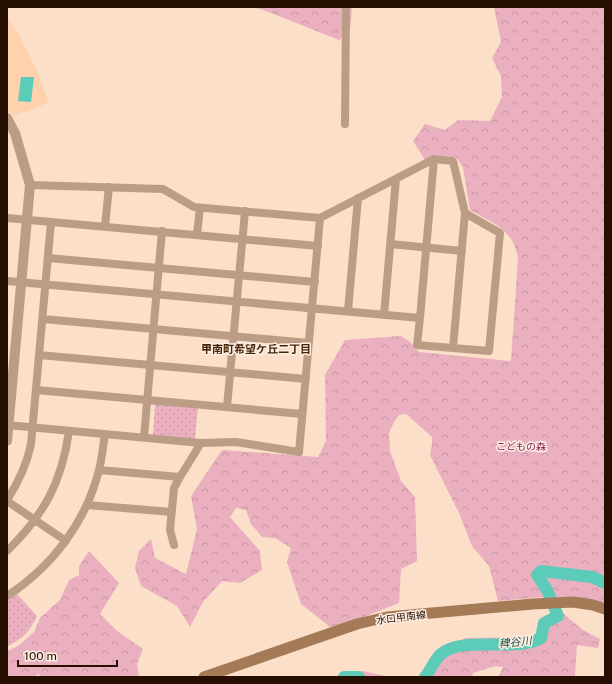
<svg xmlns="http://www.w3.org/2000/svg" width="612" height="684" viewBox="0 0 612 684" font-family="'Public Sans','Noto Sans JP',sans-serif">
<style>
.built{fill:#ffd1ad}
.grass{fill:url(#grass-dots)}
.forest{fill:url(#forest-crowns)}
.water{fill:#5ccbb7}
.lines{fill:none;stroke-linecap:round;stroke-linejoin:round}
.river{stroke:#5ccbb7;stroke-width:12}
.minor{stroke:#bb9d86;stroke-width:8}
.tertiary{stroke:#bb9d86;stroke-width:10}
.secondary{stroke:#a57a57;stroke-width:11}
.labels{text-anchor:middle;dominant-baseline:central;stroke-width:3;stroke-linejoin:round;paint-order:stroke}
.park-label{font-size:10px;fill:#7c1a44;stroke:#feefe4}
.street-label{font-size:10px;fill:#260e00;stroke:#feefe4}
.neighbourhood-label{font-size:11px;font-weight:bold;fill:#442405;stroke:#feefe4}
.water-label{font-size:11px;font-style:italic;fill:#1d4e45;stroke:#feefe4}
</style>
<defs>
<pattern id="grass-dots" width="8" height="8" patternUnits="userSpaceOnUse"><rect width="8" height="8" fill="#eab0c0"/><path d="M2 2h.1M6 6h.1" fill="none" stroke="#c996a3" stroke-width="1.8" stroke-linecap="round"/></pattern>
<pattern id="forest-crowns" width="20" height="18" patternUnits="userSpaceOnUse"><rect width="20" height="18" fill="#eab0c0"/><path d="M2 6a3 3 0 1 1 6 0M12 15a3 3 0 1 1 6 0" fill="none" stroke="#c996a3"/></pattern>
</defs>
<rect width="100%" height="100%" fill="#fbdfc9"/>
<path class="built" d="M 7,17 L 20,37 L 39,75 L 48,103 L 13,116 L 7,109 Z"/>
<path class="grass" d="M 155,404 L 198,408 L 195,439 L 153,435 Z
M 17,594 L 37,616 C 29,633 23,638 7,647 L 7,600 Z"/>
<path class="forest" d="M 253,7 L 352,7 L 350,31 L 339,40 L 266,11 Z
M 494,7 L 605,7 L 605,605 C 569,592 535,598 498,601 L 489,566 L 472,546 L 459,513 L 430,455 L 432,444 L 432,437 L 406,414 L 399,415 L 394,422 L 389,433 L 390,451 L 401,481 L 415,497 L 417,561 L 401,569 L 399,603 L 348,623 L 330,627 L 301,604 L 287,562 L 291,548 L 275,538 L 262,537 L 251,524 L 246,510 L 236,508 L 230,517 L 260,551 L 262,570 L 240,583 L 222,581 L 203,602 L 190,627 L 177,606 L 141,586 L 135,568 L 139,551 L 151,539 L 155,558 L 186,574 L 197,529 L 191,496 L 222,450 L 318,457 L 326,441 L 325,375 L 345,340 L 401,336 L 410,342 L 419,352 L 511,361 L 518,258 C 513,229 493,223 470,210 L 463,167 L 456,157 L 434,155 L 425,160 L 413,141 L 425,124 L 445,130 L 458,120 L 490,121 L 502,97 L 501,76 L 492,58 L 501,42 Z
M 89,551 L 119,583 L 100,614 L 117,631 L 143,649 L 137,664 L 139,676 L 44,677 L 37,674 L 35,677 L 7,677 L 7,651 L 18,646 L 34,632 L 40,618 L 60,600 L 69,580 L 79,575 L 79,566 Z
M 551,609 L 559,610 L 583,630 L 600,639 L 598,648 L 577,645 L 575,677 L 498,677 L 503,667 L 495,666 L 473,673 L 472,677 L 424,677 L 465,638 L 545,637 Z
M 363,671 L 390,677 L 392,677 L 352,677 Z"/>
<path class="water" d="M 21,77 L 34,77 L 31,102 L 18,101 Z"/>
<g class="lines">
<path class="river" d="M 344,677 L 359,677
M 425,677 C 431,670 434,660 441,654 C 463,635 515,653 541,638 L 544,623 L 558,616 L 547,590 L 537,575 L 541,571 L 592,577 L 605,583"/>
<path class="minor" d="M 345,124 L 346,7
M 7,218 L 318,246
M 105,226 L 109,187
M 197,234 L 200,208
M 390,244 L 462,251
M 48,258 L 315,282
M 7,281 L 420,318 L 417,345 L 489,351 L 500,233 L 465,213 L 453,161 L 434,159 L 320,218 L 194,207 L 163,189 L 30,185
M 348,311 L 358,198
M 384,315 L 396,179
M 420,318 L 434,159
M 43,319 L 309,343
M 453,348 L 465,213
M 39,355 L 306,379
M 36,390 L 302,414
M 227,407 L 245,211
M 7,425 L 201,443 L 236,442 L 299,452 L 320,218
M 144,437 L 162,231
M 99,470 L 180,477
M 7,500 C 18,483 27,464 31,444 L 51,222
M 7,501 L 66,541
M 87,505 L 172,512
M 174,545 L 170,530 L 174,488 L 180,477 L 201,443
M 7,551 C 44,515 62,482 69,431
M 7,596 C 52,567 86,522 99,470 C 102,459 103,446 105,434"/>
<path class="tertiary" d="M 7,118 L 15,133 L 30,185 L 7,441"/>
<path class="secondary" d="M 204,677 L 357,624 L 387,617 L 533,604 L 573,602 L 593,605 L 605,609"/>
</g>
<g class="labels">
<g class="park-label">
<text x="521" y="446">こどもの森</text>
</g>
<g class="street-label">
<text transform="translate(401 617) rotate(-7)">水口甲南線</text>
</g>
<g class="neighbourhood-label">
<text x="256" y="349">甲南町希望ケ丘二丁目</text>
</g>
<g class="water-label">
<text transform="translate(515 642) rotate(-6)">稗谷川</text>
</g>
</g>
<rect width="612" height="684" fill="none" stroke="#260e00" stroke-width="16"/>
<path d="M18 660v6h99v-6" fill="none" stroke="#260e00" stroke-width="2"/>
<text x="24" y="660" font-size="12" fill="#260e00" stroke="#feefe4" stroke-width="3" paint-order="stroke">100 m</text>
</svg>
